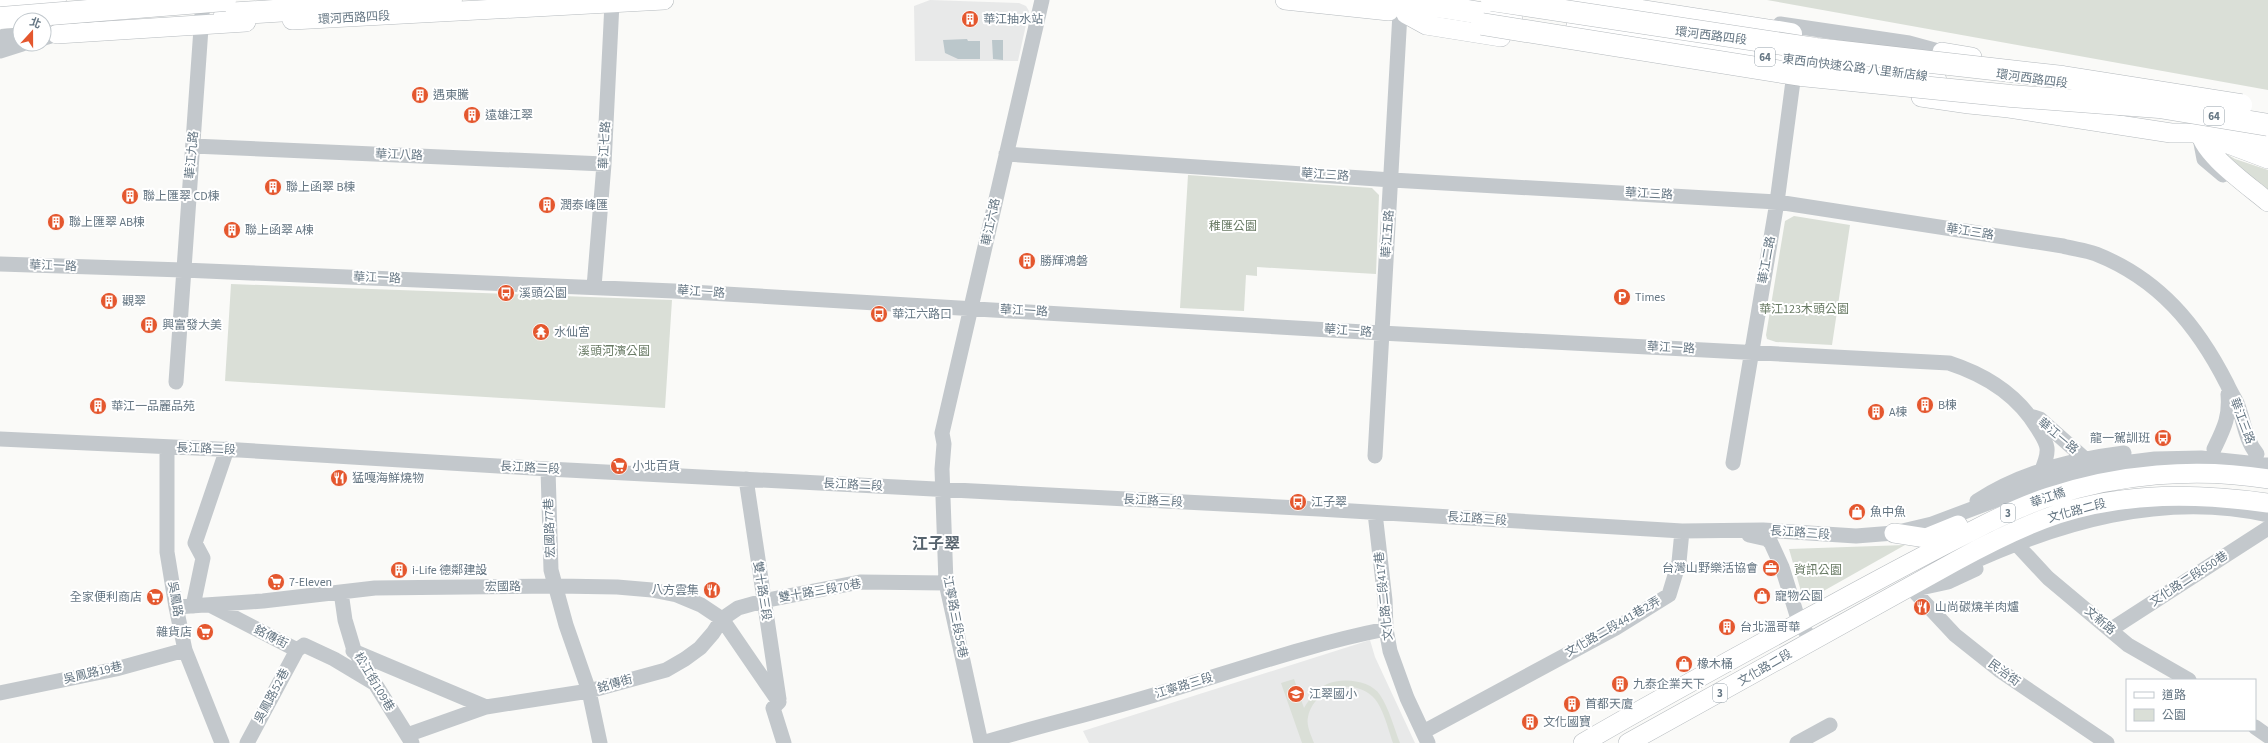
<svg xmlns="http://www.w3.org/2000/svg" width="2268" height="743" viewBox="0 0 2268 743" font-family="'Source Sans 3','Noto Sans TC',sans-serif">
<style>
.built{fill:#e8e9e9}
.green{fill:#dadfd7}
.water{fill:#bbc7cb}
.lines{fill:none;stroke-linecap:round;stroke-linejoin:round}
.major-casing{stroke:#b5babe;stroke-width:20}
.highway-casing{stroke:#b4b9bd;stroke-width:23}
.minor{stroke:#c3c8cc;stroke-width:15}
.major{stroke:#fff;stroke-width:19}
.highway{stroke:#fff;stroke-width:22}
.highway-bridge-casing{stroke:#b4b9bd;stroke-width:23;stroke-linecap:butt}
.highway-bridge{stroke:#fff;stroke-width:22}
.labels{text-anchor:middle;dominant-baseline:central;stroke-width:4;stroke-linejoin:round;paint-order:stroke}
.shield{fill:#fff;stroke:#939fa8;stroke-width:1}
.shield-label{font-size:11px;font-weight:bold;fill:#657683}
.street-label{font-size:12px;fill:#657683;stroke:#fff}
.poi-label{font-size:12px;fill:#657683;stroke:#fff;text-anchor:start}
.park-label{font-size:12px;fill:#687a64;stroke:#fff}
.district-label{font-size:16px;font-weight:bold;fill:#57646e;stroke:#fff}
</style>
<rect width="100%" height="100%" fill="#fafaf8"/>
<path class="built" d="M 930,0 L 1019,3 L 1026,6 L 1029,11 L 1018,61 L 915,61 L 914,6 Z
M 1370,640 L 1375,657 L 1415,743 L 1089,743 L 1083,731 Z"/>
<path class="green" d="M 1767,0 L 2268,0 L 2268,90 Z
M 2225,153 L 2235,159 L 2268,170 L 2268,192 Z
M 1188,175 L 1372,188 L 1379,195 L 1376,274 L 1257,267 L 1257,276 L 1246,275 L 1244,311 L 1180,308 Z
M 1794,216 L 1850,225 L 1832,345 L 1776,342 L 1767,339 L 1766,335 L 1785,221 Z
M 231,284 L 672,300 L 665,408 L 225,381 Z
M 1905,545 L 1804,602 L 1789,549 Z
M 1294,679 L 1304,708 C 1310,698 1316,690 1327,684 C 1342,677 1371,680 1380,695 C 1389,708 1394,728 1400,743 L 1393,743 C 1388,729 1383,706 1372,696 C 1350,677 1314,689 1308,717 C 1306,725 1311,735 1314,743 L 1302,743 L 1281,683 Z"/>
<path class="water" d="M 967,39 L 968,41 L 980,41 L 980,59 L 958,59 L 945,53 L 943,40 Z
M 992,40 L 1003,40 L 1003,60 L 993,59 Z"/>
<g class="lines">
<g class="major-casing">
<path id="major" d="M 1285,0 L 1389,11
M 1406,14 L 1426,25 L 1501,37
M 292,20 L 664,0
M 57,34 L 246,22
M 1942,52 L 1972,57
M 1921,97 L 1969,104 L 2009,108 L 2171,133 L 2199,133 L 2268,159
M 2200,129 C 2198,151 2252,188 2268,202
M 1894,533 L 1926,538 L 1958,525
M 1583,743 C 1664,696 1747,651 1830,606 C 1876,581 1922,556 1970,532 C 1995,519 2021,506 2049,497 C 2118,474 2196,467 2268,479
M 1628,743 L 1956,561 C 1989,543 2022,526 2058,514 C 2127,492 2197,493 2268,503"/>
</g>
<g class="highway-casing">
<path id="highway" d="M 1371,0 L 1443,7 L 1511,18
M 1570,0 L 1791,34
M 0,5 L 55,0
M 225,14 L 451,0
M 1577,28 L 1768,58 L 1935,78
M 2199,133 L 2227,134 L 2268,143"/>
</g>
<path class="minor" d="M 1780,24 L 1909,43 L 1942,52
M 0,37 L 20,35
M 44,38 L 57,34
M 0,51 L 22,44
M 2200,138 L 2204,159 L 2223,175
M 193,146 L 604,164
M 1006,154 L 1392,180 L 1777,202 L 2063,246 C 2073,249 2085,250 2096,254 C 2159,279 2197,325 2227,384 C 2230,391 2234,397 2237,403 C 2244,420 2245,440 2257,454
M 0,264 L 183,270 L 674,291 L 1381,333 L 1949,363 C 1986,375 2018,395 2038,429 C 2042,436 2046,441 2047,448 C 2048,456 2044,465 2041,472
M 594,287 L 604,164 L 612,3
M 176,382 L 203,0
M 2034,417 L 2040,419 L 2084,458
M 0,439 L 239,450 L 548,469 L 1319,509 L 1682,531 L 1763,530 L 1856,536 L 1894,533 L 1932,524 L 2044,482 L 2115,464 L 2155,459 L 2201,458 L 2268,465
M 167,447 L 167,552 L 176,607 L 185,650 L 222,743
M 2214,449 C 2224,428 2230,417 2228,394
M 1375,456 L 1400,13
M 1733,463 L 1777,202 L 1793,81
M 548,469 L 551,570 L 566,625 L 589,691 L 600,743
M 746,479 L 779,699
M 1977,501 C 2020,473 2074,459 2124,453
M 1375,513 L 1385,600 L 1386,629 L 1390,651 L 1407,698 L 1428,743
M 1749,535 L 1767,539 L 1771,543 L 1782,567 L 1799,622 L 1812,641
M 2020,548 L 2048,578 L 2128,645 L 2189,680
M 1962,567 C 2057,523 2162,491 2268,515
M 1925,584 L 1912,589 L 1955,635 L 1999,670 L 2107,743
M 1916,589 L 1948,582 L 1976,569
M 341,592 L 345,620 L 354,650 L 412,743
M 210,605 L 297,650 L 304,645 L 334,659 L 374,683
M 193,606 L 203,558 L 195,543 L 227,449
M 176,607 L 263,601 L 375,588 L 557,586 L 617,587 L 652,590 L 677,595 L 701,605 L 722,619 L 779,702
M 2110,630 L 2268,528
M 353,651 L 486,707
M 0,693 L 116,669 L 185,650
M 779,702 L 773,708 L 784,743
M 2255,727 L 2268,736
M 1423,732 L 1616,628 L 1669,595 L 1679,562 L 1682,531
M 407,735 L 486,707 L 589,691 L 666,670 L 685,659 L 700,648 L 713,633 L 722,619 L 738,608 L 763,601 L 860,582 L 946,583
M 247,743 L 297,650
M 981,743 L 946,583 L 942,469 L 944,444 L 942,433 L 1042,0
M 982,743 C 1042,725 1103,711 1164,692 C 1237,670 1310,644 1386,629
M 1797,743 L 1830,725"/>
<use href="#major" class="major"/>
<use href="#highway" class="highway"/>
<g class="highway-bridge-casing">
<path id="highway-bridge" d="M 1492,0 L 1816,49 L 2063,77 L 2241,105
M 0,18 L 225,0
M 1482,24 L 1801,75 L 2011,96 L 2159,107 L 2268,125"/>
</g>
<use href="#highway-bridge" class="highway-bridge"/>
</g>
<defs>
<g id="building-disc" transform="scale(0.9)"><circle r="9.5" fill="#e4572e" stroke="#fff"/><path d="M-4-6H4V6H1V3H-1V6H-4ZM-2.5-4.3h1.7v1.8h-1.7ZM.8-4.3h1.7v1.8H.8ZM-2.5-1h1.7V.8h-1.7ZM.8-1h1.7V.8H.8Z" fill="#fff"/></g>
<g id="bus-disc" transform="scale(0.9)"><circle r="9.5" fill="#e4572e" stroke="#fff"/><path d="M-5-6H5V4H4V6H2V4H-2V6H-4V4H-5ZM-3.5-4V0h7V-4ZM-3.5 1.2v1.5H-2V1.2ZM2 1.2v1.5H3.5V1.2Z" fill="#fff"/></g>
<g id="parking-disc" transform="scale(0.9)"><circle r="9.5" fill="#e4572e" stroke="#fff"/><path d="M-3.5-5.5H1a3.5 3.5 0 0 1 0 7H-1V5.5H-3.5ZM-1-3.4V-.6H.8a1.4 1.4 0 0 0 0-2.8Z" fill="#fff"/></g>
<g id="temple-disc" transform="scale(0.9)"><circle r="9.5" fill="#e4572e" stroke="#fff"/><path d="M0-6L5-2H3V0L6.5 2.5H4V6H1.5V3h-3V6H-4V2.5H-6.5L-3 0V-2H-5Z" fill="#fff"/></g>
<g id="supermarket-disc" transform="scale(0.9)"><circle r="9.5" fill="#e4572e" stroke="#fff"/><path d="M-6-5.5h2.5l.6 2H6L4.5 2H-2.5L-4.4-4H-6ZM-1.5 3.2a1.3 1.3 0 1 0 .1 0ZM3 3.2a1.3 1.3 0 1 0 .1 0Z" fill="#fff"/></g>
<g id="restaurant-disc" transform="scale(0.9)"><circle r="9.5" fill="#e4572e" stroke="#fff"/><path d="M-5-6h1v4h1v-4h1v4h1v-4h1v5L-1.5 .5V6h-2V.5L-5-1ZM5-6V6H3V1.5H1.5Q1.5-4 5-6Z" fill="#fff"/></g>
<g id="shop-disc" transform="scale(0.9)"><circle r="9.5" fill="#e4572e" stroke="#fff"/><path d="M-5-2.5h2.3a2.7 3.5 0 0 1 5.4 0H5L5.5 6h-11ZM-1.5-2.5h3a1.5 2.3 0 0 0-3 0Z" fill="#fff"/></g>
<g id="office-disc" transform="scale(0.9)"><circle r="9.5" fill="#e4572e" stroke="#fff"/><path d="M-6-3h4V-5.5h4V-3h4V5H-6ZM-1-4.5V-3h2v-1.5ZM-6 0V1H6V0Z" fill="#fff"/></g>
<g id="school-disc" transform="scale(0.9)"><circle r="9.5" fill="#e4572e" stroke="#fff"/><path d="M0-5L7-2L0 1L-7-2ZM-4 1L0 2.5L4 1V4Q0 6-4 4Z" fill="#fff"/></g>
</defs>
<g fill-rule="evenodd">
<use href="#building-disc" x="970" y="19"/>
<use href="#building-disc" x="420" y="95"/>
<use href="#building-disc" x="472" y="115"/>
<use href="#building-disc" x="273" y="187"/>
<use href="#building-disc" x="130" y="196"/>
<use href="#building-disc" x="547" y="205"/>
<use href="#building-disc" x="56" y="222"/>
<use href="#building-disc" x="232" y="230"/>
<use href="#building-disc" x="1027" y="261"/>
<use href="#bus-disc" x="506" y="293"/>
<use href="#parking-disc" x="1622" y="297"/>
<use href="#building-disc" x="109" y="301"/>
<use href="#bus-disc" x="879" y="314"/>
<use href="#building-disc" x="149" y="325"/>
<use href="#temple-disc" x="541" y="332"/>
<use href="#building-disc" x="1925" y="405"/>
<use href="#building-disc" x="98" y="406"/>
<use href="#building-disc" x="1876" y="412"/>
<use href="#bus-disc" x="2163" y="438"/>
<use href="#supermarket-disc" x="619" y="466"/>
<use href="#restaurant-disc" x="339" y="478"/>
<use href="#bus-disc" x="1298" y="502"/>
<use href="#shop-disc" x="1857" y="512"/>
<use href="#office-disc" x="1771" y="568"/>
<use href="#building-disc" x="399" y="570"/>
<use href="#supermarket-disc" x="276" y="582"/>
<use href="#restaurant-disc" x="712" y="590"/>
<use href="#shop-disc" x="1762" y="596"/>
<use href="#supermarket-disc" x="155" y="597"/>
<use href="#restaurant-disc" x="1922" y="607"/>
<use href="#building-disc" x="1727" y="627"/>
<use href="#supermarket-disc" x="205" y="632"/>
<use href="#shop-disc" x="1684" y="664"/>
<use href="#building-disc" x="1620" y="684"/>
<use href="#school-disc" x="1296" y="694"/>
<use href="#building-disc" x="1572" y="704"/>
<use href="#building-disc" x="1530" y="722"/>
</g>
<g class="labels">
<g class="shield">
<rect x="1755" y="48" width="20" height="18" rx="3"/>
<rect x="2204" y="107" width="20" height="18" rx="3"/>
<rect x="2001" y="504" width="14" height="18" rx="3"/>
<rect x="1713" y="684" width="14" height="18" rx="3"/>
</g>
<g class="shield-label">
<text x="1765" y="57">64</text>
<text x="2214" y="116">64</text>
<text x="2008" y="513">3</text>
<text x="1720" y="693">3</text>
</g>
<g class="street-label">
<text transform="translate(354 18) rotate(-3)">環河西路四段</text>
<text transform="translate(1711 36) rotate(7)">環河西路四段</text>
<text transform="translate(1855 68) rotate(7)">東西向快速公路 八里新店線</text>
<text transform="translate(2032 79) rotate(8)">環河西路四段</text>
<text transform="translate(605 145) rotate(-87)">華江七路</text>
<text transform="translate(192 155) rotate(-85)">華江九路</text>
<text transform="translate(399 155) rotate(2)">華江八路</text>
<text transform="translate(1325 175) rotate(4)">華江三路</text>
<text transform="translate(1649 194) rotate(3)">華江三路</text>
<text transform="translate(991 222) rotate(-78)">華江六路</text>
<text transform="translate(1970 232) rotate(9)">華江三路</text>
<text transform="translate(1388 234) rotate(-86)">華江五路</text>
<text transform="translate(1767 260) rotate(-80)">華江二路</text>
<text transform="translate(53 266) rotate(2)">華江一路</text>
<text transform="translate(377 278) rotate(2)">華江一路</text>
<text transform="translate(701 292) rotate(4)">華江一路</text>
<text transform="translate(1024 311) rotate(3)">華江一路</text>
<text transform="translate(1348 331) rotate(4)">華江一路</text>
<text transform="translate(1671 348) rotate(3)">華江一路</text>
<text transform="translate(2242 421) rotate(69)">華江三路</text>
<text transform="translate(2058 436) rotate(40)">華江一路</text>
<text transform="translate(206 449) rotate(2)">長江路二段</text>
<text transform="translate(530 468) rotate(3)">長江路二段</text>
<text transform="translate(853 485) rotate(3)">長江路二段</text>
<text transform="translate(2048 498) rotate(-19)">華江橋</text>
<text transform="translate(1153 501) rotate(3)">長江路三段</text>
<text transform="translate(2077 511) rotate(-15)">文化路二段</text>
<text transform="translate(1477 519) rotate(4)">長江路三段</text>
<text transform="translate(550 528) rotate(-92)">宏國路77巷</text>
<text transform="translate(1800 533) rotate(4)">長江路三段</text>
<text transform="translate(2189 579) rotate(-33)">文化路二段650巷</text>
<text transform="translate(503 587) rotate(-1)">宏國路</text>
<text transform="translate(762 591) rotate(81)">雙十路三段</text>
<text transform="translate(820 591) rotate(-10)">雙十路三段70巷</text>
<text transform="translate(1384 596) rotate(-96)">文化路二段417巷</text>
<text transform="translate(175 599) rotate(80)">吳鳳路</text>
<text transform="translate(955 617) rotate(79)">江寧路三段55巷</text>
<text transform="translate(2100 621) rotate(40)">文新路</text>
<text transform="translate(1613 627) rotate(-30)">文化路二段441巷2弄</text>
<text transform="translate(271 637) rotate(27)">銘傳街</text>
<text transform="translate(1765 668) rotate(-30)">文化路二段</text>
<text transform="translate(93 673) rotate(-13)">吳鳳路19巷</text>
<text transform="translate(2004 673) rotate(36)">民治街</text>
<text transform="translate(374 682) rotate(59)">松江街109巷</text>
<text transform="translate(615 684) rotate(-16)">銘傳街</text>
<text transform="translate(1184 686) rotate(-17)">江寧路三段</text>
<text transform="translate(272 696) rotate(-62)">吳鳳路52巷</text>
</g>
<g class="poi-label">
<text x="983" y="19">華江抽水站</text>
<text x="433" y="95">遇東騰</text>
<text x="485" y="115">遠雄江翠</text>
<text x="286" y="187">聯上函翠 B棟</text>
<text x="143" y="196">聯上匯翠 CD棟</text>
<text x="560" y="205">潤泰峰匯</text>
<text x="69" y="222">聯上匯翠 AB棟</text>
<text x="245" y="230">聯上函翠 A棟</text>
<text x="1040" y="261">勝輝鴻磐</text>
<text x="519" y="293">溪頭公園</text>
<text x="1635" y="297">Times</text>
<text x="122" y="301">觀翠</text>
<text x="892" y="314">華江六路口</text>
<text x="162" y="325">興富發大美</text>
<text x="554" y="332">水仙宮</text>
<text x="1938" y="405">B棟</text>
<text x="111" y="406">華江一品麗品苑</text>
<text x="1889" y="412">A棟</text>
<text x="2150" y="438" text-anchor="end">龍一駕訓班</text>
<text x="632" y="466">小北百貨</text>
<text x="352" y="478">猛嘎海鮮燒物</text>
<text x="1311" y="502">江子翠</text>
<text x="1870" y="512">魚中魚</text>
<text x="1758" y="568" text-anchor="end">台灣山野樂活協會</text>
<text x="412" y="570">i-Life 德鄰建設</text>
<text x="289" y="582">7-Eleven</text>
<text x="699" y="590" text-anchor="end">八方雲集</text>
<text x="1775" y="596">寵物公園</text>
<text x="142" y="597" text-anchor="end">全家便利商店</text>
<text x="1935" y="607">山尚碳燒羊肉爐</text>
<text x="1740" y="627">台北溫哥華</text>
<text x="192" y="632" text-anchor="end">雜貨店</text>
<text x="1697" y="664">橡木桶</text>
<text x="1633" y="684">九泰企業天下</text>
<text x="1309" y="694">江翠國小</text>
<text x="1585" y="704">首都天廈</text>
<text x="1543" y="722">文化國寶</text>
</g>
<g class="park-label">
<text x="1233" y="226">稚匯公園</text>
<text x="1804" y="309">華江123木頭公園</text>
<text x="614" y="351">溪頭河濱公園</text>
<text x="1818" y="570">資訊公園</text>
</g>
<g class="district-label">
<text x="936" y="544">江子翠</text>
</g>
</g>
<rect x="2126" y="679" width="130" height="52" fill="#ffffff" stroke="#c1c8cd"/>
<rect x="2134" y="692" width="20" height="6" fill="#ffffff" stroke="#c1c8cd"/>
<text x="2162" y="699" font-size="12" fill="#657683">道路</text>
<rect x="2134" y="709" width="20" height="12" fill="#dadfd7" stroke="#c1c8cd"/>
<text x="2162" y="719" font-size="12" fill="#657683">公園</text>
<g transform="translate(32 32) rotate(21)"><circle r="19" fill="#ffffff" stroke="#c1c8cd"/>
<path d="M0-3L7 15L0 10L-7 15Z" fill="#e4572e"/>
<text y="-6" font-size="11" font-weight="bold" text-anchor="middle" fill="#657683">北</text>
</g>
</svg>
